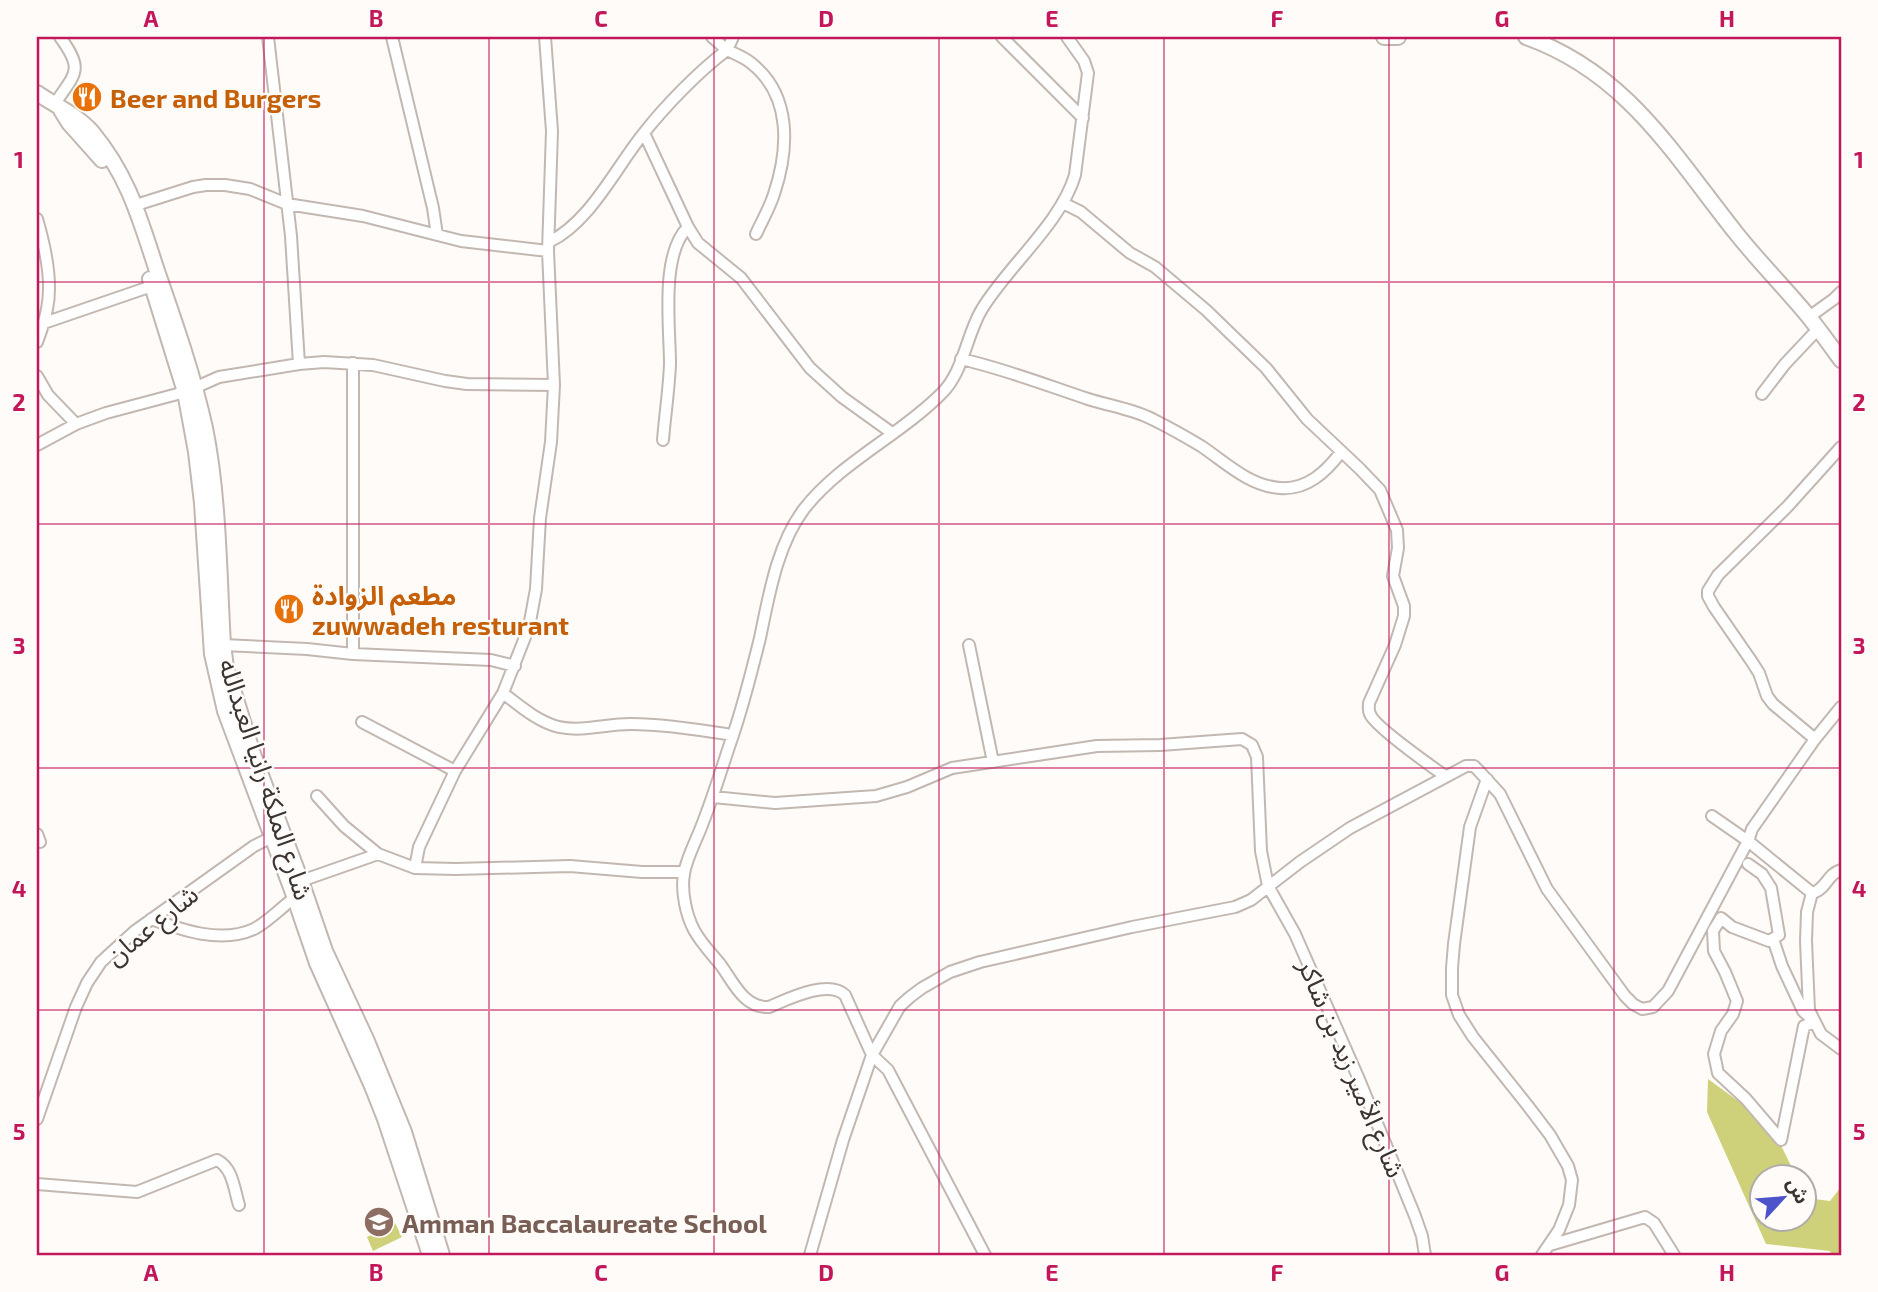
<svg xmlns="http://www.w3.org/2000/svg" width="1878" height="1292" viewBox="0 0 1878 1292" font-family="'Exo 2','Noto Sans Arabic',sans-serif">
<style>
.green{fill:#ced179}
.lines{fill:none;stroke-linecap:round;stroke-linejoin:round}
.street-casing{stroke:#c2b8b1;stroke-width:14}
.secondary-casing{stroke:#c2b8b1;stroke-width:18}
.street{stroke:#fff;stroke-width:10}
.secondary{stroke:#fff;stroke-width:14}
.grid{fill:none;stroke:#c2185b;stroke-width:2;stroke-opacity:0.55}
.labels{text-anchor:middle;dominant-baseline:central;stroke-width:5;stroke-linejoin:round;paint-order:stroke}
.food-label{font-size:26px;font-weight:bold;fill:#c56008;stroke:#fffbf8;text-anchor:start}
.street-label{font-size:26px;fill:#3a3533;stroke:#fffbf8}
.education-label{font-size:26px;font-weight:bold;fill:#785e54;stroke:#fffbf8;text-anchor:start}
.neatline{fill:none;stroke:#c2185b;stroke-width:2.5}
.grid-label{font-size:23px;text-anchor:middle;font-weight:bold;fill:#c2185b}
</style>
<rect width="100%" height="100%" fill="#fffbf8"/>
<path class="green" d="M 1708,1079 L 1771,1125 L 1796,1176 L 1762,1176 L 1762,1218 L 1804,1218 L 1805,1196 L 1806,1198 L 1830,1201 L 1841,1187 L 1841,1255 L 1832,1255 L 1830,1251 L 1766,1244 L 1707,1112 Z
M 395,1223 L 402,1237 L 373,1251 L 367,1237 Z"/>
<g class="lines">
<g class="street-casing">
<path id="street" d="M 268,37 L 291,236 L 299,364
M 392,37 L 433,208 L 437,235
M 712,37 L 727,50 L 733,37
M 1002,37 L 1083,118
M 54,105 C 75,73 85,71 60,37
M 644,133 L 688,227 C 660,254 670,327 670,364 C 669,389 665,415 663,440
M 1063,203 L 1081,212 L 1130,253 L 1155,267 L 1206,310 L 1266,368 L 1307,419 L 1360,469 L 1380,490 L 1397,530 L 1398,548 L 1393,576 L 1404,606 L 1404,616 L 1395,645 L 1369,703 C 1369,708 1368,710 1370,714 C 1374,726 1431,766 1445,776
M 136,205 L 193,187 L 206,185 L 225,185 L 250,189 L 287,204 L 363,216 L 461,241 L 548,251
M 37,219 C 45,246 53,281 47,309 C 45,321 41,331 37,342
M 688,227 L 698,243 L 741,278 L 810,368 L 842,397 L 892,433
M 549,242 C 590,222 615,169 643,134 C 666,105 698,72 727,50 C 735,54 744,57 751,63 C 792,95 789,149 774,194 C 770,207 762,221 756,234
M 1809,317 L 1834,299 L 1841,292
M 44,323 L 152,286
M 961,359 C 1005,369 1046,385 1088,399 C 1110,406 1134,409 1154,420 C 1170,428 1186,437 1201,446 C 1225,462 1249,486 1280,488 C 1307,490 1326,472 1341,452
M 353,363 L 353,654
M 37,376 L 48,395 L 76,424
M 1762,394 L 1785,364 L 1818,329
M 37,445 L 76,424 L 106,413 L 185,392 L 219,377 L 299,364 L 324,362 L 373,365 L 445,381 L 467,384 L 554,385
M 223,645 L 307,649 L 353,654 L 491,660 L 515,666
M 969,645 L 993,762
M 503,693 C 520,706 538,722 559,727 C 582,732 607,724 630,724 C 665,724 698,730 733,735
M 362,722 L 455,771
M 1815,739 L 1773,704 L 1767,696 L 1759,673 L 1752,662 L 1714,607 L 1708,596 L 1708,591 L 1718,575 L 1788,506 L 1841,447
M 1487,779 L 1470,827 L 1454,944 L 1452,968 L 1452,995 L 1459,1015 L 1473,1037 L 1528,1106 L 1550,1135 L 1568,1166 L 1572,1180 L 1569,1205 L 1559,1230 L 1542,1255
M 317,796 L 344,826 L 378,854
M 713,797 L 775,803 L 876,796 L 907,787 L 952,768 L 1097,746 L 1160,745 L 1242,739 L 1252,745 L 1257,757 L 1261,851 L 1268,886 L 1295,934 L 1358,1077 L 1415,1216 L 1422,1236 L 1425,1255
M 1712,816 L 1748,841 L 1752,829 L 1815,739 L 1841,707
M 37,834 L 40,842
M 1748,864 L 1762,874 L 1771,888 L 1779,935 L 1769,941 L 1732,927 L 1721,918 L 1713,931 L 1714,951 L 1725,972 L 1737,1001 L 1733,1014 L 1721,1031 L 1714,1054 L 1718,1073 L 1746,1099 L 1781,1140 L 1804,1026 L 1815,1022 L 1803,1011 L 1782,966 L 1773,939
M 415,868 L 419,847 L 455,771 L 503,693 L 529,627 L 536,589 L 540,518 L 551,442 L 554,385 L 548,251 L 552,131 L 545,37
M 301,881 L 378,854 L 415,868 L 456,869 L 570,866 L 642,872 L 684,872
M 1812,893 L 1807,912 L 1806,941 L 1809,1010 L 1821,1034 L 1841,1049
M 151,919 C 182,930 221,944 254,929 C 266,923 278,911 289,902
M 37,1119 L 76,1007 L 87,983 L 101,962 L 135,931 L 254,846 L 272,837
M 37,1184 L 137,1192 L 217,1160 C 233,1168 234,1189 239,1205
M 1550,1245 L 1645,1217 L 1654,1223 L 1674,1255
M 810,1255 L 843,1140 L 872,1055 L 900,1006 L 910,997 L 922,988 L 950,972 L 980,962 L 1132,927 L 1235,907 L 1251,900 L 1300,862 L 1350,828 L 1466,766 L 1474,766 L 1478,770 L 1500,794 L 1547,889 L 1625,996 L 1633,1004 L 1642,1009 L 1653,1007 L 1668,991 L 1748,841 L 1812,893 C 1825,891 1828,873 1841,870
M 985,1255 L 888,1070 L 872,1055 L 845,995 C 828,979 788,999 769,1007 C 743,1008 733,981 720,964 C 711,953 701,943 694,930 C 686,915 681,891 684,874 C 686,859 697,839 702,825 C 714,795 723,764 733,735 C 744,703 752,670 760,638 C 769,595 777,545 804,509 C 841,462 899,436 941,394 C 964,372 966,335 982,309 C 1008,266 1061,223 1075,175 L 1088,73 L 1084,61 L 1067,37"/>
</g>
<g class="secondary-casing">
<path id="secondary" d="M 1384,37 L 1398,37
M 1526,37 C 1627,73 1673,154 1736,233 C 1759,262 1786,289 1809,317 C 1820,331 1831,346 1841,360
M 37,93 C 56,106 77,115 92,132 C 128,175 140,219 157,271 C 175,323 193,374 205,428 C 219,496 219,576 223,645 L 226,667 L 253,754 L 301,881 L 325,951 L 366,1039 L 404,1132 L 442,1255
M 61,110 L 69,123 L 102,160
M 150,279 L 185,392 L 196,452 L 202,503 L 212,654 L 225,711 L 292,890 L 317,963 L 372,1086 L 385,1119 L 430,1255"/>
</g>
<use href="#street" class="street"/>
<use href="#secondary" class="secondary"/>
</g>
<path class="grid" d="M 264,37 L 264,1255M 489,37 L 489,1255M 714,37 L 714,1255M 939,37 L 939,1255M 1164,37 L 1164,1255M 1389,37 L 1389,1255M 1614,37 L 1614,1255M 37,282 L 1841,282M 37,524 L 1841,524M 37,768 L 1841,768M 37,1010 L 1841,1010"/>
<defs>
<g id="restaurant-disc" transform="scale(1.575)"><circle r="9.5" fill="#e8710a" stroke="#fffbf8"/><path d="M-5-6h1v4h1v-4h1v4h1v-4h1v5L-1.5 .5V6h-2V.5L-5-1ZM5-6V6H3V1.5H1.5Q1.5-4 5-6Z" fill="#fff"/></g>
<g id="school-disc" transform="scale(1.575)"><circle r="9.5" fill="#8d6e63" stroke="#fffbf8"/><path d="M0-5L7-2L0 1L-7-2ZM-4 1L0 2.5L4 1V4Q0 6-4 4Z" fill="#fff"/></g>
</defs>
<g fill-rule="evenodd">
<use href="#restaurant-disc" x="87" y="97"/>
<use href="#restaurant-disc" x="289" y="609"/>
<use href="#school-disc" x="379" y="1222"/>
</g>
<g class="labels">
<g class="food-label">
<text x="110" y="97">Beer and Burgers</text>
<text x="312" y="594">مطعم الزوادة<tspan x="312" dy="30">zuwwadeh resturant</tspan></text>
</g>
<g class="street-label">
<text transform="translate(267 779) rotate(72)">شارع الملكة رانيا العبدالله</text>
<text transform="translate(151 924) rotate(-39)">شارع عمان</text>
<text transform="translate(1353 1068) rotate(67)">شارع الأمير زيد بن شاكر</text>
</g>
<g class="education-label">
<text x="402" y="1222">Amman Baccalaureate School</text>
</g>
</g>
<rect width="1878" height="1292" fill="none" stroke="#fffbf8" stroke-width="77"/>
<g transform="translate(1783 1198) rotate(64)"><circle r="33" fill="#fffbf8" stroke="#b0aca9" stroke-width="2"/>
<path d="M0-5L12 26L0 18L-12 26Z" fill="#4d53c9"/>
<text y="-10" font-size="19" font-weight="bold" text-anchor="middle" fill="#3a3533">ش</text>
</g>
<rect x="38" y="38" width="1802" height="1216" class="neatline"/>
<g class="grid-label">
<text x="151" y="27">A</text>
<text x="376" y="27">B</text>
<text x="601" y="27">C</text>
<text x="826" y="27">D</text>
<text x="1052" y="27">E</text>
<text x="1277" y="27">F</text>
<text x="1502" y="27">G</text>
<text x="1727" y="27">H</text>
<text x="19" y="168">1</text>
<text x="1859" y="168">1</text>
<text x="19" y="411">2</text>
<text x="1859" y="411">2</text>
<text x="19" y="654">3</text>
<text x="1859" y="654">3</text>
<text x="19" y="897">4</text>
<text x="1859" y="897">4</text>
<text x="19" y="1140">5</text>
<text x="1859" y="1140">5</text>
<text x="151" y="1281">A</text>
<text x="376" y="1281">B</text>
<text x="601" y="1281">C</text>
<text x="826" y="1281">D</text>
<text x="1052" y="1281">E</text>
<text x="1277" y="1281">F</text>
<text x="1502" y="1281">G</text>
<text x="1727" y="1281">H</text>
</g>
</svg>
